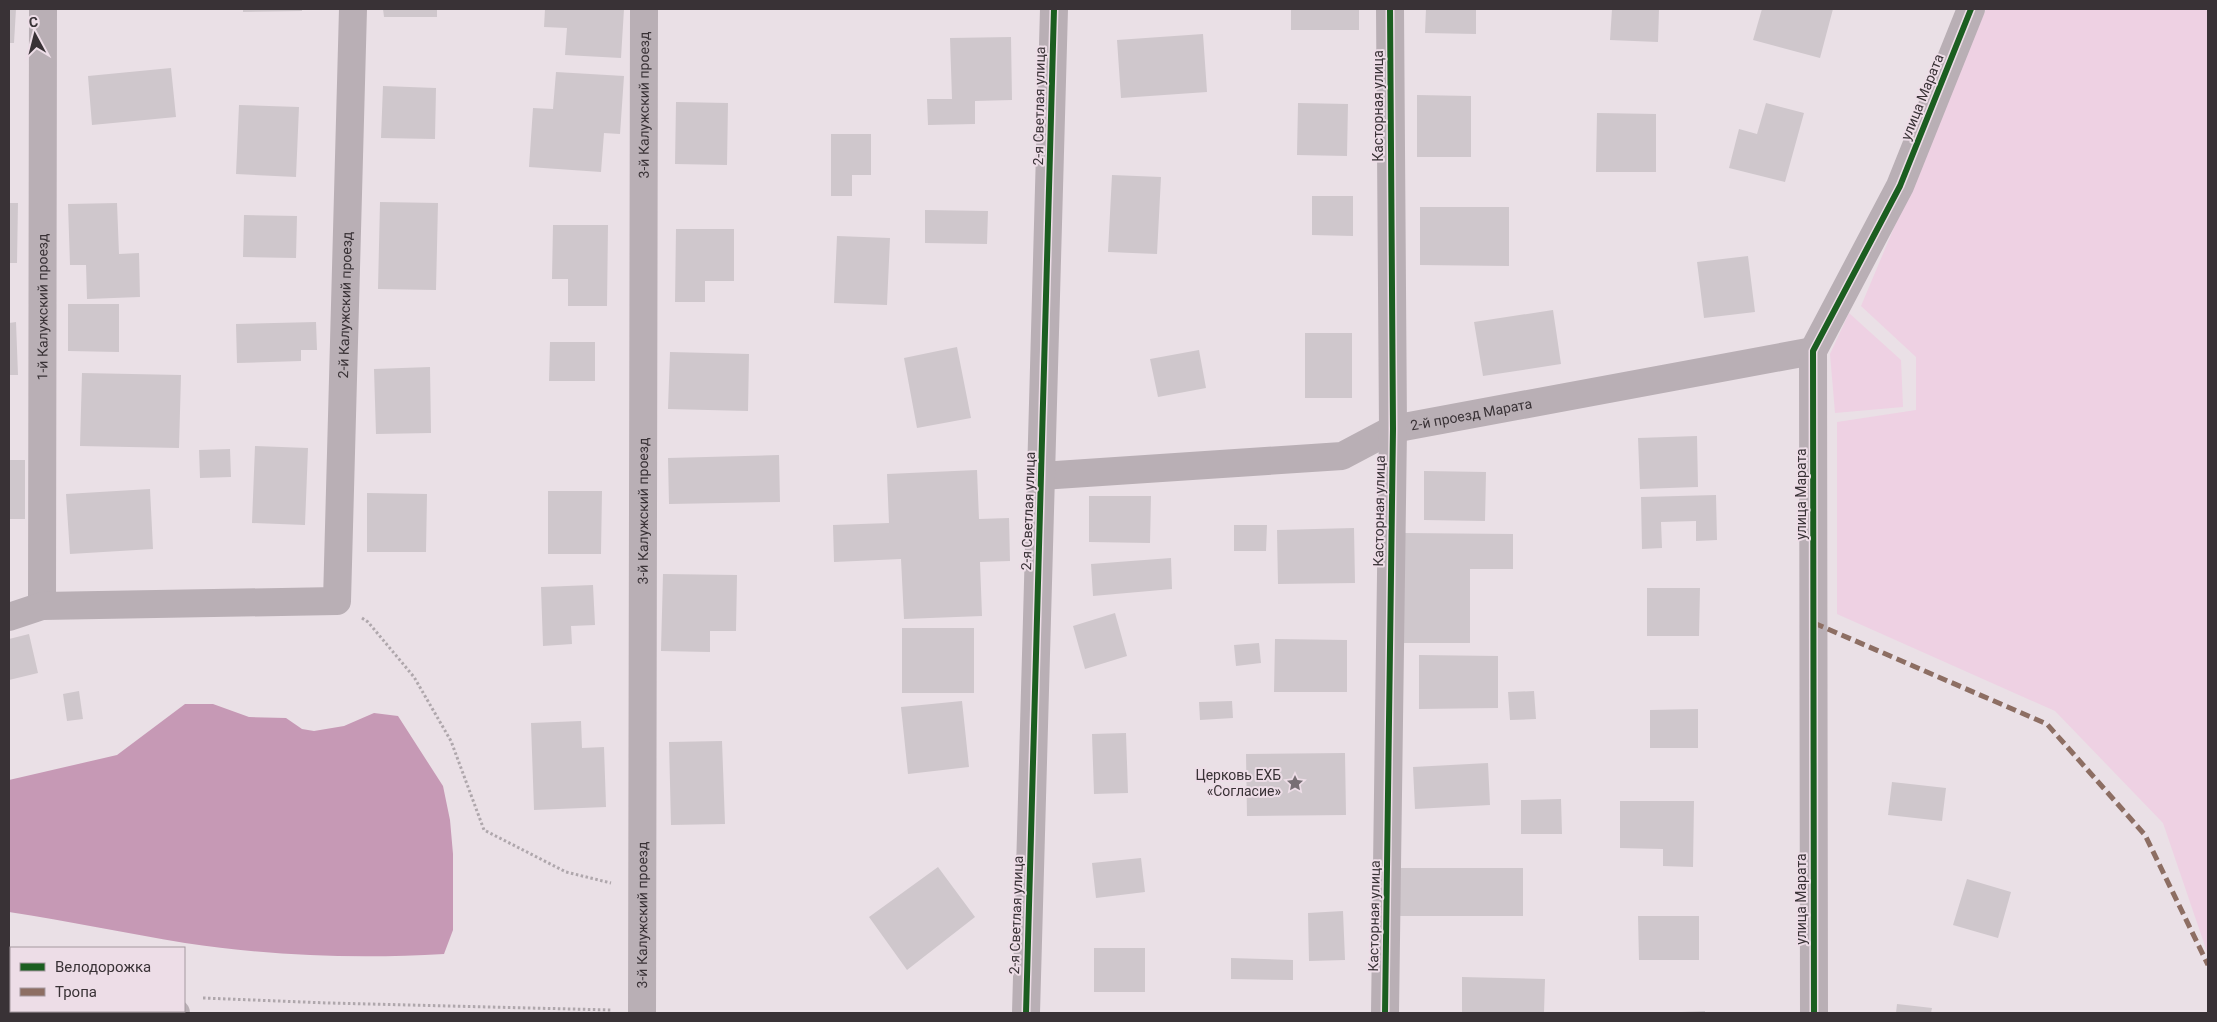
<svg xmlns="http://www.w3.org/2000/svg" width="2217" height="1022" viewBox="0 0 2217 1022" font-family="Roboto,sans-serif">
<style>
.green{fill:#eed1e3}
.water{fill:#c699b5}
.building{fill:#cfc7cc}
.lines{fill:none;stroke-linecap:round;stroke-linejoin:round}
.path{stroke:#afa7ac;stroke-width:3;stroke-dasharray:2.5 2.5;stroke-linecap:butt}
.minor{stroke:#b9afb5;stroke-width:28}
.tertiary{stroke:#b9afb5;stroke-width:28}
.quiet{stroke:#8d6e63;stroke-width:5;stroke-dasharray:10 5;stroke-linecap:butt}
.cycleway-casing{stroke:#eddde7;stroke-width:9}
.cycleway{stroke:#1b5e20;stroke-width:6}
.labels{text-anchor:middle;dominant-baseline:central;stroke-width:4;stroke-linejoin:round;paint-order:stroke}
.street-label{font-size:14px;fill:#393236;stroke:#eddde7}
.poi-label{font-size:14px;fill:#393236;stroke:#eddde7;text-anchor:end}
</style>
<rect width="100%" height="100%" fill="#eae0e6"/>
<path class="green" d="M 1986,9 L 2208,9 L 2208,955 L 2163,823 L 2055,711 L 1837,614 L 1837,422 L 1916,410 L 1916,357 L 1861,306 Z
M 1849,313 L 1901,360 L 1903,407 L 1835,413 L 1830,354 Z"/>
<path class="water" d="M 185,704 L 213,704 L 249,717 L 286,718 L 302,729 L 314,731 L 344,726 L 374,713 L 398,716 L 443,786 L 450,820 L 453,854 L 453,930 L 444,954 C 358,959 270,956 185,943 C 126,933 68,921 9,912 L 9,780 L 117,755 Z"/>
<path class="building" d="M 9,9 L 16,9 L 14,43 L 9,43 Z
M 243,9 L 302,9 L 302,11 L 243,12 Z
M 383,9 L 437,9 L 437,17 L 384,17 Z
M 545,9 L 624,9 L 621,58 L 565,55 L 567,28 L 544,27 Z
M 1291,9 L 1359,9 L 1359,30 L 1291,30 Z
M 1426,9 L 1476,9 L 1476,34 L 1425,33 Z
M 1612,9 L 1659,9 L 1658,42 L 1610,40 Z
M 1762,9 L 1833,9 L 1820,58 L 1753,40 Z
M 1203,34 L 1207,92 L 1121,98 L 1117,40 Z
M 1011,37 L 1012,100 L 975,101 L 975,124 L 928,125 L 927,99 L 952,99 L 950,38 Z
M 171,68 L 176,117 L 92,125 L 88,76 Z
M 556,72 L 624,76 L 620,134 L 604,133 L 601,172 L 529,167 L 533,108 L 553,109 Z
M 383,86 L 436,88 L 435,139 L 381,138 Z
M 1417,95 L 1471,96 L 1471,157 L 1417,157 Z
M 676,102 L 728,103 L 727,165 L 675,164 Z
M 1298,103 L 1348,104 L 1347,156 L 1297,155 Z
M 1766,103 L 1804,113 L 1785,182 L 1729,168 L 1739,129 L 1757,134 Z
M 239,105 L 299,107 L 296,177 L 236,174 Z
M 1597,113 L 1656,114 L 1656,172 L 1596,172 Z
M 831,134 L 871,134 L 871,175 L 852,175 L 852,196 L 831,196 Z
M 1112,175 L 1161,177 L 1157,254 L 1108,252 Z
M 1312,196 L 1353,196 L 1353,236 L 1312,235 Z
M 380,202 L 438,203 L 436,290 L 378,289 Z
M 9,203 L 18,203 L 17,263 L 9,263 Z
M 117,203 L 119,254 L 139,253 L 140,297 L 87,299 L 86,265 L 70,265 L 68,204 Z
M 1420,207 L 1509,207 L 1509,266 L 1420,265 Z
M 925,210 L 988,211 L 987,244 L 925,243 Z
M 244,215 L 297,216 L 296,258 L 243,257 Z
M 553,225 L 608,225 L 607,306 L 568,306 L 568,279 L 552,279 Z
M 676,229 L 734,229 L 734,281 L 705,281 L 705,302 L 675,302 Z
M 837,236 L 890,238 L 887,305 L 834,303 Z
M 1748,256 L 1755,312 L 1704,318 L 1697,262 Z
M 68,304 L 119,304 L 119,352 L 68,351 Z
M 1553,310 L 1561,364 L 1483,376 L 1474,322 Z
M 16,322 L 18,375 L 9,375 L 9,323 Z
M 316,322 L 317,350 L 301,350 L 301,361 L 237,363 L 236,324 Z
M 1305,333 L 1352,333 L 1352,398 L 1305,398 Z
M 550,342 L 595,342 L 595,381 L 549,381 Z
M 957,347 L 971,418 L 917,428 L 904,358 Z
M 1199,350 L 1206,388 L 1158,397 L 1150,359 Z
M 670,352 L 749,354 L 748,411 L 668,409 Z
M 430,367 L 431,433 L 376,434 L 374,369 Z
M 82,373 L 181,375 L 179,448 L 80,446 Z
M 1697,436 L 1698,487 L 1640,489 L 1638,438 Z
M 255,446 L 308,448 L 305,525 L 252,523 Z
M 230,449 L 231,477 L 200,478 L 199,450 Z
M 779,455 L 780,502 L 669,504 L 668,458 Z
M 9,460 L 25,460 L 25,519 L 9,519 Z
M 977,470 L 979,519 L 1009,518 L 1010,561 L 980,562 L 982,616 L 904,619 L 901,559 L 834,562 L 833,525 L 889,523 L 887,474 Z
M 1424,471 L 1486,472 L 1485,521 L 1424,520 Z
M 150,489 L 153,549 L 70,554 L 66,494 Z
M 548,491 L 602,491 L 601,554 L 548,554 Z
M 367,493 L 427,494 L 426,552 L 367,552 Z
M 1716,495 L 1717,540 L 1696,541 L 1696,521 L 1661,522 L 1662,548 L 1642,549 L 1641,497 Z
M 1089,496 L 1151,496 L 1150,543 L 1089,542 Z
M 1234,525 L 1267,525 L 1266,551 L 1234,551 Z
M 1354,528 L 1355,583 L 1278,584 L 1277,530 Z
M 1404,533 L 1513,534 L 1513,569 L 1470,569 L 1470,643 L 1404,643 Z
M 1171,558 L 1172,589 L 1093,596 L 1091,564 Z
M 663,574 L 737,575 L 736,631 L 710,631 L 710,652 L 661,651 Z
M 593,585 L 595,625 L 571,626 L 572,644 L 543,646 L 541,587 Z
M 1647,588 L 1700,588 L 1699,636 L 1647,636 Z
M 1115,613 L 1127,656 L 1085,669 L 1073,626 Z
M 902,628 L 974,628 L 974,693 L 902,693 Z
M 29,634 L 38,673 L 9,680 L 9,639 Z
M 1275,639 L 1347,640 L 1347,692 L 1274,692 Z
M 1259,643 L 1261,663 L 1236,666 L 1234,645 Z
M 1419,655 L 1498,656 L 1498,708 L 1419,709 Z
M 79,691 L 83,719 L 67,721 L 63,694 Z
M 1534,691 L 1536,719 L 1510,720 L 1508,692 Z
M 962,701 L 969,767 L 908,774 L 901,707 Z
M 1232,701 L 1233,718 L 1200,720 L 1199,702 Z
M 1698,709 L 1698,748 L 1650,748 L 1650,710 Z
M 581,721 L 582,748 L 604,747 L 606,807 L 534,810 L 531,723 Z
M 1126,733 L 1128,793 L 1094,794 L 1092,734 Z
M 722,741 L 725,824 L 671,825 L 669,742 Z
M 1345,753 L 1346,815 L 1247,816 L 1246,754 Z
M 1488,763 L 1490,805 L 1415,809 L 1413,767 Z
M 1892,782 L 1946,788 L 1942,821 L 1888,815 Z
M 1561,799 L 1562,834 L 1521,834 L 1521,800 Z
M 1620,801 L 1694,801 L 1693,867 L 1663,866 L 1663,849 L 1620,848 Z
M 1141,858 L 1145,892 L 1096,898 L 1092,863 Z
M 938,867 L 975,917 L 907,970 L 869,917 Z
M 1399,868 L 1523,868 L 1523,916 L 1399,916 Z
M 1967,879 L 2011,892 L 1998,938 L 1953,925 Z
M 1343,911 L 1345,960 L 1309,961 L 1308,913 Z
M 1638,916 L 1699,916 L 1699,960 L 1639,960 Z
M 1094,948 L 1145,948 L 1145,992 L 1094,992 Z
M 1231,958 L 1293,960 L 1293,980 L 1231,979 Z
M 1462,977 L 1545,979 L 1544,1013 L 1462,1013 Z
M 1897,1004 L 1932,1008 L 1931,1013 L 1896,1013 Z
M 1705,1011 L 1705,1013 L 1681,1013 L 1681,1012 Z"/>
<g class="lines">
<path class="path" d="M 362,618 L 368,622 L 414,677 L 451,741 L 484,830 L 566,872 L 611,883
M 203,998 L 328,1003 L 611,1010"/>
<g class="minor">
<path id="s1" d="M 1041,476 L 1342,456 L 1393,429 L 1813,351"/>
<path id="s2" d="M 42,606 L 43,9"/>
<path id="s3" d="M 9,617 L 42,606 L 337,601 L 353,9"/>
<path id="s4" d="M 642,1013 L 644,9"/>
<path d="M 1026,1013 L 1054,9"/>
<path d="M 1385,1013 L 1393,429 L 1390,9"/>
<path d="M 1814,1013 L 1813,351 L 1900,186 L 1971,9"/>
</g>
<path class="tertiary" d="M 9,1006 L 11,1006
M 116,1011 L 176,1013"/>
<path class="quiet" d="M 1814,623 L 2047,724 L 2145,835 L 2208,965"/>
<g class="cycleway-casing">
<path id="cycleway" d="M 1026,1013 L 1054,9
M 1385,1013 L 1393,429 L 1390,9
M 1814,1013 L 1813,351 L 1900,186 L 1971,9"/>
</g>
<use href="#cycleway" class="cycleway"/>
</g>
<defs>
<g id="sight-bare" transform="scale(1.35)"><path d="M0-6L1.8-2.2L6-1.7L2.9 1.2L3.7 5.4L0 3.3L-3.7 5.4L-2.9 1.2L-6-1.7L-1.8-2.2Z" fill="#776f74" stroke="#eddde7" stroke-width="2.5" paint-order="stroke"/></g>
</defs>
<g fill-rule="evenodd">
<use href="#sight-bare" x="1295" y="783"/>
</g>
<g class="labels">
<g class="street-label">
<text transform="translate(1922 97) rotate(-68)">улица Марата</text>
<text stroke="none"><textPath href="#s4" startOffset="908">3-й Калужский проезд</textPath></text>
<text transform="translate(1039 106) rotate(-89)">2-я Светлая улица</text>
<text transform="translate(1378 106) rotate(-90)">Касторная улица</text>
<text stroke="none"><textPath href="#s3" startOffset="626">2-й Калужский проезд</textPath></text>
<text stroke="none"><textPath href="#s2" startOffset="299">1-й Калужский проезд</textPath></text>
<text stroke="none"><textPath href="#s1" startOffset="439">2-й проезд Марата</textPath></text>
<text transform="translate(1801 494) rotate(-90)">улица Марата</text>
<text stroke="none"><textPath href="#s4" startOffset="502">3-й Калужский проезд</textPath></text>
<text transform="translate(1028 511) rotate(-88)">2-я Светлая улица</text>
<text transform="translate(1379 511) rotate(-89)">Касторная улица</text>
<text transform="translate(1801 899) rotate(-90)">улица Марата</text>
<text transform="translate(1016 915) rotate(-88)">2-я Светлая улица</text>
<text stroke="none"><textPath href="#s4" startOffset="98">3-й Калужский проезд</textPath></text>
<text transform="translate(1374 916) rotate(-89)">Касторная улица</text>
</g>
<g class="poi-label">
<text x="1281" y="775">Церковь ЕХБ<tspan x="1281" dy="16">«Согласие»</tspan></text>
</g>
</g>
<rect width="2217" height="1022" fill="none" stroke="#393236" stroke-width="20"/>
<rect x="10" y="947" width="175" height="65" fill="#eddde7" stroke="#a599a0"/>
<rect x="20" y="963" width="25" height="8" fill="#1b5e20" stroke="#a599a0"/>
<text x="55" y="972" font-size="15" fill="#393236">Велодорожка</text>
<rect x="20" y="988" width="25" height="8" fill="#8d6e63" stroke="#a599a0"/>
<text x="55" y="997" font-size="15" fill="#393236">Тропа</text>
<g transform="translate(35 35) rotate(353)" stroke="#eddde7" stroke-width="4" paint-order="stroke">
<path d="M0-4L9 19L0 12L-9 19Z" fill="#393236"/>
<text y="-8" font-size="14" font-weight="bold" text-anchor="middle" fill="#393236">С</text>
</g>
</svg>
